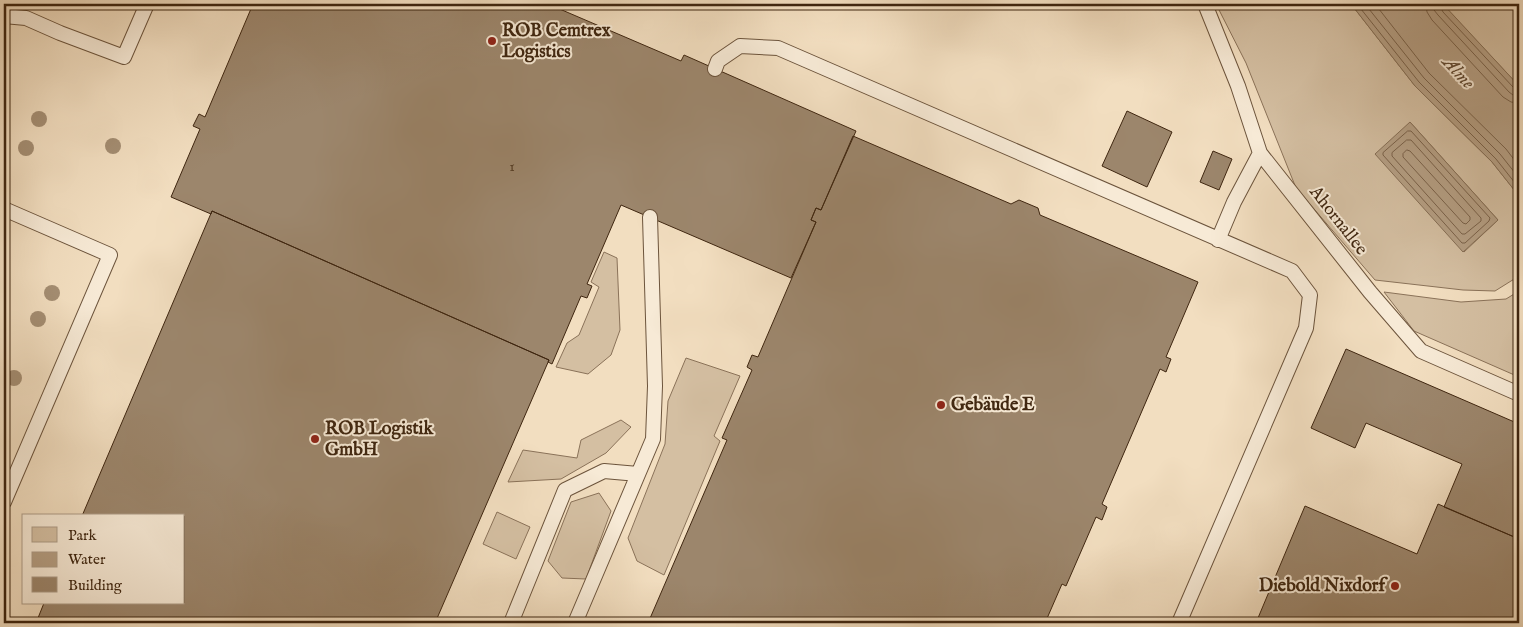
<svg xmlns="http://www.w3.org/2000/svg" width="1523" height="627" viewBox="0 0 1523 627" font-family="'IM FELL English',serif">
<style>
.green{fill:#d4bfa2;stroke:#8a7259;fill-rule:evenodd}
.water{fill:#b59f84;stroke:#866f56}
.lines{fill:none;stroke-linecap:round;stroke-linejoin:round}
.shore{stroke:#7a624a;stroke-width:1}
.building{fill:#9c866c;stroke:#3f2610}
.lane-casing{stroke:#6c543c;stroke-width:16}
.lane{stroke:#f7ead6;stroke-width:14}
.tree{fill:#a48e73}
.poi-dot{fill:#8f2418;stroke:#f7ead6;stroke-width:2}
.labels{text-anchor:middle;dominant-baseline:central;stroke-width:4;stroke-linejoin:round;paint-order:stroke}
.number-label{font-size:15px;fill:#563e27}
.poi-label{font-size:18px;font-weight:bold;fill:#3f2610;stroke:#f7ead6;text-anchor:start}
.street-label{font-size:18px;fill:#3f2610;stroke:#f7ead6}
.water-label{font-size:19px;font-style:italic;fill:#624a33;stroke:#f7ead6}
</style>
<rect width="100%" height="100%" fill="#f2dec0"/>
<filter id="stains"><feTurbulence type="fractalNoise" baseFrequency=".004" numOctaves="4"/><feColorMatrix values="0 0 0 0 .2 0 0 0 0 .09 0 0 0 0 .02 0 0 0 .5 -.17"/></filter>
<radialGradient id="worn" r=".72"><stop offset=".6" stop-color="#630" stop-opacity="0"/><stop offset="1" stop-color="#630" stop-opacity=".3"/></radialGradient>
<path class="green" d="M 1216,4 L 1351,4 L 1415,86 L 1492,162 L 1519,196 L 1519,276 L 1495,291 L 1463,290 L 1375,280 L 1296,188 L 1246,63 ZM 1410,122 L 1498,220 L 1464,252 Z
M 1443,4 L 1519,4 L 1519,86 L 1446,8 Z
M 604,252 L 617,258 L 620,330 L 611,355 L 588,374 L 556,367 L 567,343 L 579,335 L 599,287 L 591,282 Z
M 1519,291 L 1519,377 L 1414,331 L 1384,292 L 1461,302 L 1506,299 Z
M 686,358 L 740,376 L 714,436 L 720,441 L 664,575 L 637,561 L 628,538 L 665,444 L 668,401 Z
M 621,420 L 631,427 L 606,453 L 561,479 L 508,482 L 523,450 L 577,458 L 581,440 Z
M 599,493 L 611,511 L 586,579 L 562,578 L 548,561 L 571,502 Z
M 497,512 L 530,527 L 516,559 L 483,544 Z"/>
<path class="water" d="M 1351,4 L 1443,4 L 1519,86 L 1519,196 L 1492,162 L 1415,86 Z
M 1410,122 L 1498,220 L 1463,252 L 1375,154 Z"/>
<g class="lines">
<path class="shore" d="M 1357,4 L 1419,82 L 1496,159 L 1519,188
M 1365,4 L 1424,78 L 1500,154 L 1519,178
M 1375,4 L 1429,73 L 1506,149 L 1519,166
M 1426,4 L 1427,12 L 1432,20 L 1503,97 L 1511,102 L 1519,103
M 1433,4 L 1434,10 L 1438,15 L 1509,92 L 1513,95 L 1519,95
M 1439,4 L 1443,12 L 1513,87 L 1519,89
M 1408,131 L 1411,131 L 1490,218 L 1489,221 L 1465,243 L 1462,243 L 1383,155 L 1383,153 Z
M 1407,140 L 1411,140 L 1481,218 L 1481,221 L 1465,234 L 1462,234 L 1392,156 L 1392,153 Z
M 1407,150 L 1410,151 L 1470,217 L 1470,220 L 1466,224 L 1463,223 L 1403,157 L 1403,154 Z"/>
</g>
<path class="building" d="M 253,4 L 548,4 L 681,61 L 684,55 L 856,131 L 821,210 L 816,208 L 811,220 L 816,222 L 791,278 L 621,205 L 587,284 L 592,286 L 587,298 L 581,296 L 552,364 L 548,362 L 549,360 L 212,211 L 211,214 L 171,197 L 200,129 L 193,126 L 199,114 L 205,117 Z
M 1127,111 L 1172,132 L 1147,187 L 1102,166 Z
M 853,136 L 1011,204 L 1019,200 L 1038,208 L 1040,215 L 1198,282 L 1166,357 L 1171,359 L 1166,372 L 1160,369 L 1102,504 L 1107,507 L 1102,520 L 1096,517 L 1066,586 L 1062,584 L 1045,623 L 648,623 L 727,440 L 722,438 L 752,370 L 747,367 L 752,355 L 758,357 L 816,222 L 811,220 L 816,208 L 821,210 Z
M 1213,151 L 1232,159 L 1219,190 L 1200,182 Z
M 212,211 L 549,360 L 435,623 L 36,623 L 44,603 L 184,603 L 184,516 L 82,516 Z
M 1346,349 L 1519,424 L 1519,539 L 1444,507 L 1462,464 L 1366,423 L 1355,448 L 1311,428 Z
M 1438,504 L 1519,539 L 1519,623 L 1269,623 L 1258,618 L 1305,506 L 1417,554 Z"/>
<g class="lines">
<g class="lane-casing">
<path id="lane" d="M 1205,4 L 1238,86 L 1260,153 L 1370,292 L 1421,351 L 1519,394
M 4,16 L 26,18 L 60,33 L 124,57 L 147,4
M 715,69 L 718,61 L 740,46 L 778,48 L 1292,271 L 1310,295 L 1306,328 L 1179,623
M 4,209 L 110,255 L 4,502
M 1218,240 L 1234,202 L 1260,153
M 511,623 L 565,490 L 604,471 L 638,474
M 575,623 L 653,439 L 655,386 L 650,217"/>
</g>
<use href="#lane" class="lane"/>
</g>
<g class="tree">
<circle cx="39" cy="119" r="8"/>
<circle cx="113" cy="146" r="8"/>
<circle cx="26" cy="148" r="8"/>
<circle cx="52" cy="293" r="8"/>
<circle cx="38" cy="319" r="8"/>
<circle cx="14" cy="378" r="8"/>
</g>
<g class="poi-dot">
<circle cx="492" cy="41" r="5"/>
<circle cx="941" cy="405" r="5"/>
<circle cx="315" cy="439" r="5"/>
<circle cx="1395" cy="586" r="5"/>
</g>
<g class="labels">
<g class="number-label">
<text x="512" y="166">1</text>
</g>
<g class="poi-label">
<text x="502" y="31">ROB Cemtrex<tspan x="502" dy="21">Logistics</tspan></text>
<text x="951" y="405">Gebäude E</text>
<text x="325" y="429">ROB Logistik<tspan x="325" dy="21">GmbH</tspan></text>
<text x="1385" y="586" text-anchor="end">Diebold Nixdorf</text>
</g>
<g class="street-label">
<text transform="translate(1338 221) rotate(52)">Ahornallee</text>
</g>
<g class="water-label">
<text transform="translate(1458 73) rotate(47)">Alme</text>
</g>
</g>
<rect width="1523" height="627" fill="none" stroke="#f2dec0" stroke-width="20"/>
<rect x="5" y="5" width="1513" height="617" fill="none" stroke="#3f2610" stroke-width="2.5"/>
<rect x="10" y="10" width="1503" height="607" fill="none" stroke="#3f2610"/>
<rect x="22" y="514" width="162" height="90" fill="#f7ead6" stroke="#ad9c87"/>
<rect x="32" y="527" width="25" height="15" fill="#d4bfa2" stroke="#ad9c87"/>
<text x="68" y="540" font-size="15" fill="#3f2610">Park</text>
<rect x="32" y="552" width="25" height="15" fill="#b59f84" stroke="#ad9c87"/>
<text x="68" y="564" font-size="15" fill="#3f2610">Water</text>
<rect x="32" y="577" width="25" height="15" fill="#9c866c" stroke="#ad9c87"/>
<text x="68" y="590" font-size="15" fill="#3f2610">Building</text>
<rect width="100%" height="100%" filter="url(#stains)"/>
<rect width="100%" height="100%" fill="url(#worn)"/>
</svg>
